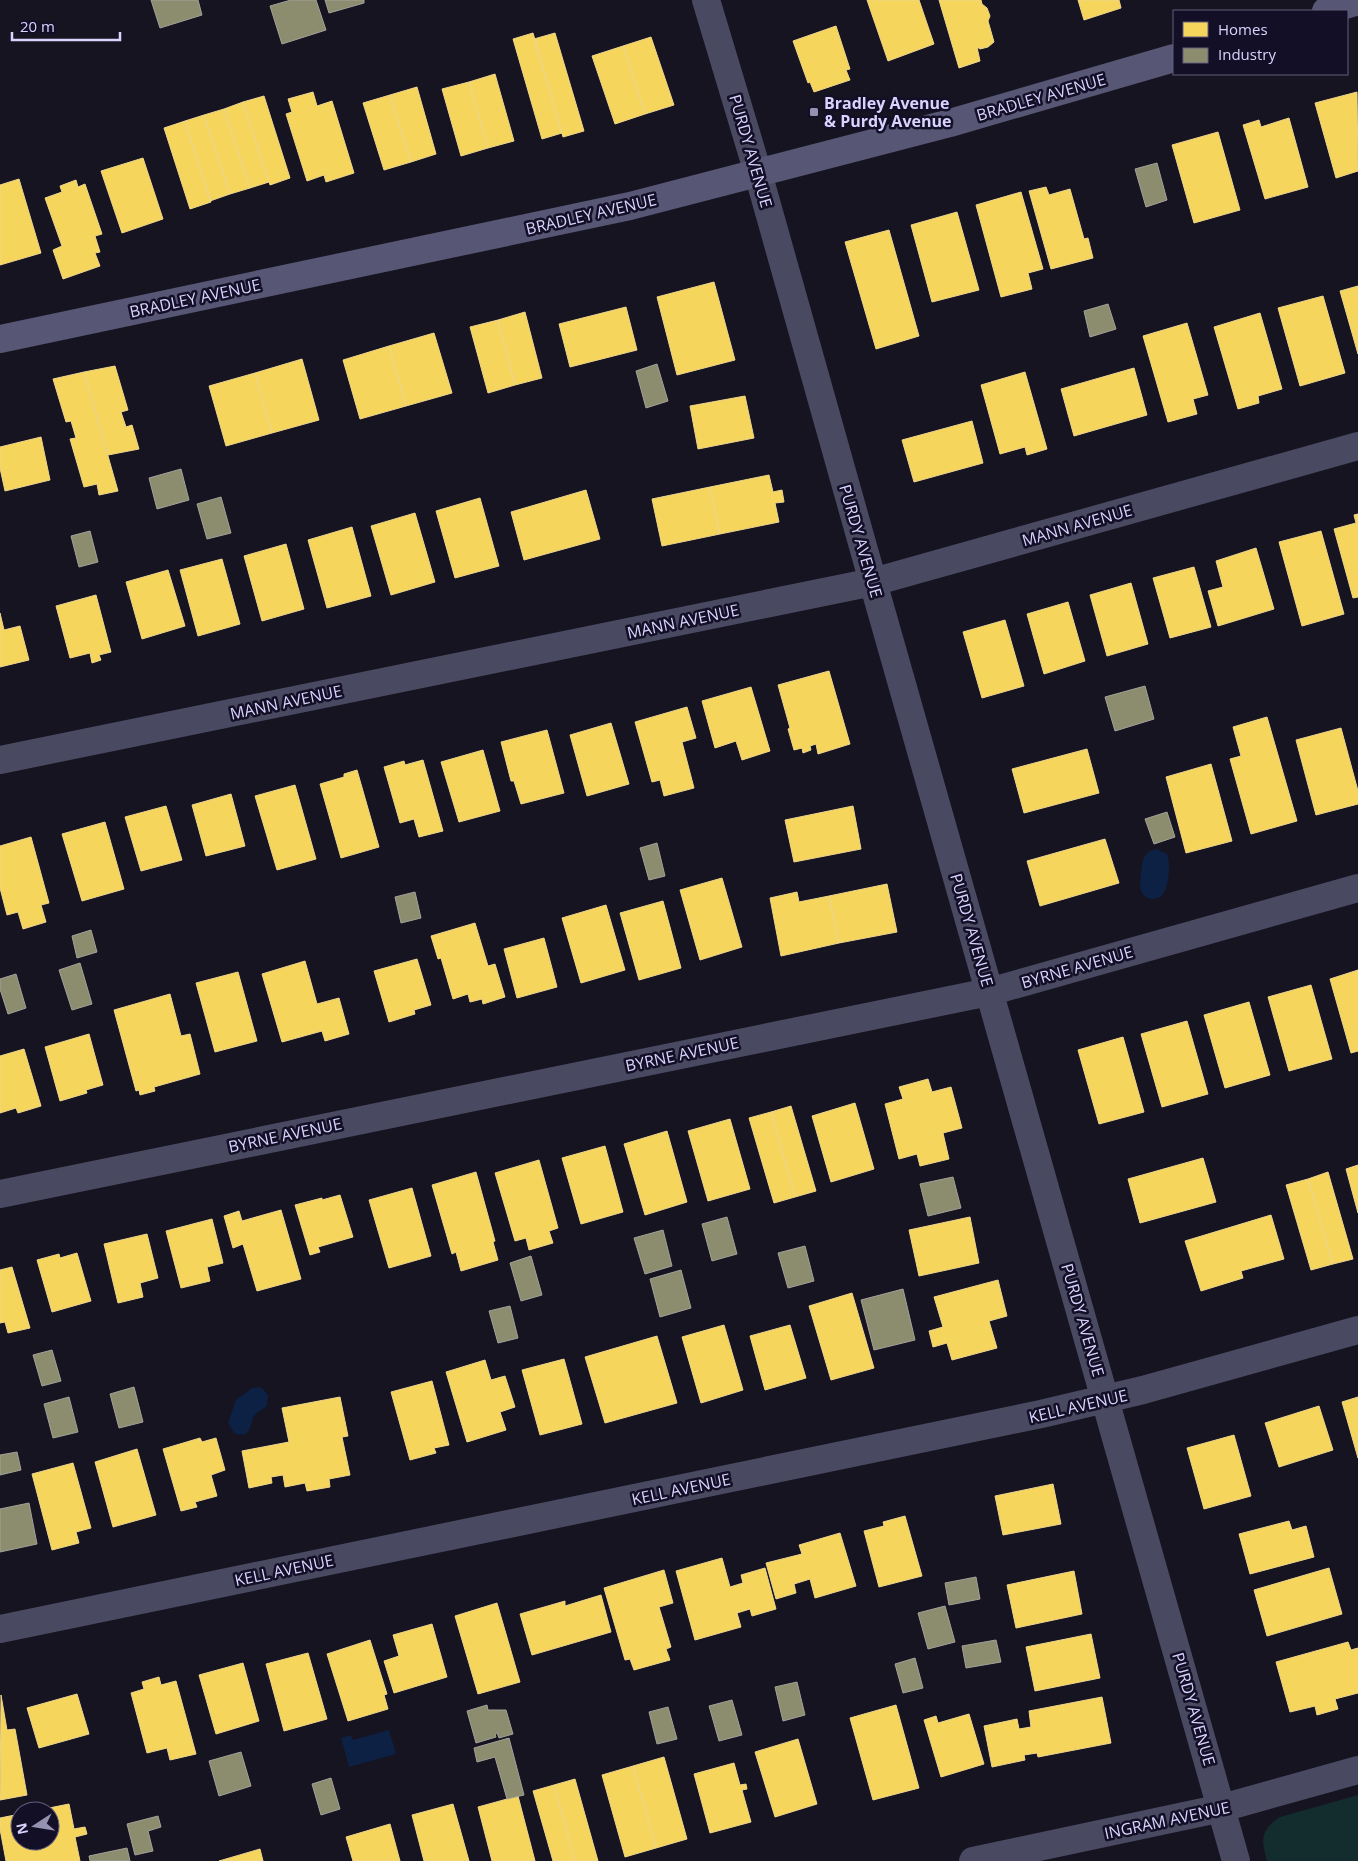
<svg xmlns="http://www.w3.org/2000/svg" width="1358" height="1861" viewBox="0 0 1358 1861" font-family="'Open Sans',sans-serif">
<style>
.green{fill:#132c2d}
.water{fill:#0d2144}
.homes{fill:#f6d55c;stroke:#edd58d}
.industry{fill:#8c8c6e;stroke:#a3a29a}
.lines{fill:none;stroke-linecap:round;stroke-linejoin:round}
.street{stroke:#4a4962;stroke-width:28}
.secondary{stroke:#575674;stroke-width:28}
.poi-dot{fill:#9591b1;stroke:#130f26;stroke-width:2}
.labels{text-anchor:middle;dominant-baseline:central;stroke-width:5;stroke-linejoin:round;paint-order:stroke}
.street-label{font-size:16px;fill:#d9d4ff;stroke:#130f26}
.poi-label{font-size:16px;font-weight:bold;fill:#d9d4ff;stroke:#130f26;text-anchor:start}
</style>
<rect width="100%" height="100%" fill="#161421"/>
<path class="green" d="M 1358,1795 L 1358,1861 L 1267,1861 C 1261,1840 1260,1830 1280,1817 Z"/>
<path class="water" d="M 1156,849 L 1167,854 C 1171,862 1169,889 1162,895 C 1159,898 1155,899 1151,899 C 1135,896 1141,876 1142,865 C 1144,856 1146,851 1156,849 Z
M 259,1387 L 263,1389 L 268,1395 L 267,1406 C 263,1410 257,1411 254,1416 C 249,1426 252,1439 234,1433 L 228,1423 L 236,1400 L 252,1388 Z
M 389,1730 L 396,1754 L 349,1767 L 341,1738 L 351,1735 L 353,1740 Z"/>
<path class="homes" d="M 867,0 L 919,0 L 934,44 L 888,61 Z
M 939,0 L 981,0 L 982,4 L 987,8 L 990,16 L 988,21 L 994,42 L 988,47 L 980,49 L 977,47 L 980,61 L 959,68 Z
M 1078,0 L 1119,0 L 1121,8 L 1084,20 Z
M 836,26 L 850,69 L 846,70 L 850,80 L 814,92 L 810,82 L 808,83 L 793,41 Z
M 533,33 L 562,133 L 542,139 L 513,39 Z
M 555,33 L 584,131 L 563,137 L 534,39 Z
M 651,37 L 674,105 L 645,114 L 623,46 Z
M 623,46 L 645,114 L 615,124 L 592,56 Z
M 495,74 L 514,141 L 488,148 L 469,82 Z
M 469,82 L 488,148 L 461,156 L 442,89 Z
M 417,87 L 436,154 L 411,162 L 390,95 Z
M 313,92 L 317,106 L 332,101 L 354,173 L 326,182 L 324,175 L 307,181 L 286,114 L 292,112 L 288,99 Z
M 1357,92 L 1358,171 L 1336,178 L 1315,103 Z
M 390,95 L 411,162 L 384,170 L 363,103 Z
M 264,96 L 290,178 L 270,185 L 243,102 Z
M 243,102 L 269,182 L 250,188 L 224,109 Z
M 224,109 L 250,188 L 230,194 L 204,115 Z
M 204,115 L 230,194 L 210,201 L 185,121 Z
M 1289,118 L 1308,187 L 1265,199 L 1243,125 L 1259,120 L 1261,127 Z
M 185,121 L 211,202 L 190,209 L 164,128 Z
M 1218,132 L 1240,210 L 1194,223 L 1172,145 Z
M 143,158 L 163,219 L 122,233 L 101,171 Z
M 19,179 L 41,253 L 0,265 L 0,185 Z
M 76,180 L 78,187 L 85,184 L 102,234 L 95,236 L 100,252 L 95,253 L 100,266 L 63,279 L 53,250 L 62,246 L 45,198 L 62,192 L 60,186 Z
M 1046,187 L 1049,195 L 1070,189 L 1084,239 L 1088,238 L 1093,258 L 1051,269 L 1029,191 Z
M 1021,192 L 1043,269 L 1028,273 L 1032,289 L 1001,297 L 976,205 Z
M 957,212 L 979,290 L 932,302 L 911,225 Z
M 889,230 L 919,336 L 876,349 L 845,242 Z
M 714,282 L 735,360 L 677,375 L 657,297 Z
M 1358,286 L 1358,354 L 1340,291 Z
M 1323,296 L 1345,373 L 1300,386 L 1278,308 Z
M 626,307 L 637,350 L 570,367 L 559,324 Z
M 525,312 L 542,378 L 515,385 L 498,320 Z
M 1260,313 L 1282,389 L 1258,396 L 1259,403 L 1238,409 L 1214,327 Z
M 498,320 L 515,385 L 488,393 L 470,327 Z
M 1187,323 L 1208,395 L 1193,399 L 1197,414 L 1168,422 L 1143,336 Z
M 434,333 L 452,393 L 406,406 L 389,346 Z
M 389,346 L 406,406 L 360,419 L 343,360 Z
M 302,359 L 319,420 L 272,433 L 255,373 Z
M 115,366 L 128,410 L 121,412 L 126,427 L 132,425 L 139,449 L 108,455 L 84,372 Z
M 1134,368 L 1147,415 L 1074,436 L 1061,389 Z
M 84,372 L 118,491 L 99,495 L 97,484 L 84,487 L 70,439 L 76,438 L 71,421 L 66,422 L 53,379 Z
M 1025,372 L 1047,449 L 1027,455 L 1025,447 L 1000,454 L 981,385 Z
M 255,373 L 272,433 L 226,446 L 209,386 Z
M 745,396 L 754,438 L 698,449 L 690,406 Z
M 972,421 L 983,463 L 914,482 L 902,440 Z
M 41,437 L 50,480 L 5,491 L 0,468 L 0,447 Z
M 769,475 L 773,492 L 782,490 L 784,502 L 775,503 L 779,522 L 720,534 L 710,487 Z
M 710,487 L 720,534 L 662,546 L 652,499 Z
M 586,490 L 600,539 L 524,560 L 511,512 Z
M 480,498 L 499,566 L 455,578 L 436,511 Z
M 415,513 L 435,582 L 391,595 L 371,526 Z
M 1358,514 L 1358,597 L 1353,598 L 1334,529 L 1356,523 L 1354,515 Z
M 352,527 L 371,596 L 327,608 L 308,540 Z
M 1321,531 L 1344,614 L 1302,626 L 1279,542 Z
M 286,544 L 304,609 L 262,621 L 244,556 Z
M 1256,548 L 1274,609 L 1218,626 L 1208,591 L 1223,587 L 1216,561 Z
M 222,559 L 240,624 L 198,636 L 180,570 Z
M 1194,567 L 1211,627 L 1170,638 L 1153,578 Z
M 168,570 L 185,626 L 142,639 L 126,582 Z
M 1131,583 L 1148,644 L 1107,656 L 1090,595 Z
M 96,595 L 111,652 L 99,655 L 101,660 L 92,663 L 90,653 L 70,658 L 56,606 Z
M 1068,602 L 1085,661 L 1044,674 L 1027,614 Z
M 0,613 L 4,630 L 20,626 L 29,660 L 0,667 Z
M 1005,620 L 1024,686 L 982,698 L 963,632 Z
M 829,671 L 850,744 L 818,754 L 816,744 L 810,746 L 811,750 L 803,753 L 802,748 L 794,750 L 788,729 L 790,728 L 778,685 Z
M 751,687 L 770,751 L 742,760 L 736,741 L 715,748 L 702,701 Z
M 687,707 L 696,738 L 682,742 L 694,788 L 664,796 L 660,780 L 652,782 L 635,722 Z
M 1267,717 L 1297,821 L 1251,834 L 1230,759 L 1241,756 L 1233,727 Z
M 611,723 L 629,784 L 587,796 L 570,735 Z
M 1341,728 L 1358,791 L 1358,804 L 1316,815 L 1296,740 Z
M 547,730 L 564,793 L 521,804 L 514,781 L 511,781 L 501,742 Z
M 1087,749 L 1099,793 L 1024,813 L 1012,769 Z
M 483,750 L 500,811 L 459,822 L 441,762 Z
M 423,760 L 443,831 L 419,837 L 414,819 L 400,823 L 384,767 L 404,761 L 405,765 Z
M 1211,764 L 1232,841 L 1186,853 L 1166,777 Z
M 357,770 L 379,847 L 341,858 L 320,784 L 344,777 L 344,774 Z
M 295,785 L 316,859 L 277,870 L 255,796 Z
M 231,794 L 245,846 L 206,856 L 192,805 Z
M 166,806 L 182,860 L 141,871 L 125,817 Z
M 853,806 L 861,849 L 794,862 L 785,820 Z
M 105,822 L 124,889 L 82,901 L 62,834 Z
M 31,837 L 49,903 L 41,905 L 46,922 L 23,929 L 18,912 L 7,915 L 0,888 L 0,846 Z
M 1105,839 L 1119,883 L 1040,906 L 1027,861 Z
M 722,878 L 742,947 L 700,960 L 680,890 Z
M 887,884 L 897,932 L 839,943 L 829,896 Z
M 797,892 L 799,902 L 829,896 L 839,943 L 781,956 L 770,898 Z
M 663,901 L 681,968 L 639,980 L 620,913 Z
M 606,905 L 625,970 L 581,983 L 562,918 Z
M 475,923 L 488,966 L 495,964 L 505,997 L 483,1004 L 482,999 L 470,1002 L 468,994 L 453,999 L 441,958 L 438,959 L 431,936 Z
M 544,938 L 557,987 L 517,998 L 504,949 Z
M 417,959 L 431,1005 L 414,1010 L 415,1014 L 389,1022 L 374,971 Z
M 305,961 L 317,1004 L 339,998 L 349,1034 L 325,1041 L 322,1031 L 282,1042 L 262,974 Z
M 1358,970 L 1358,1051 L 1351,1053 L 1330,979 Z
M 238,972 L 257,1041 L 215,1052 L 196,983 Z
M 1311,985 L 1332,1059 L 1289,1071 L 1268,997 Z
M 170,994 L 181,1036 L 190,1034 L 200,1074 L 154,1087 L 155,1091 L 140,1095 L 139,1090 L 136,1091 L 114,1010 Z
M 1249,1002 L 1270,1075 L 1225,1088 L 1204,1015 Z
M 1187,1021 L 1208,1094 L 1162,1107 L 1141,1034 Z
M 89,1034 L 103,1085 L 86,1090 L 87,1093 L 60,1101 L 45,1047 Z
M 1123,1037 L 1144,1112 L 1099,1124 L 1078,1050 Z
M 24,1049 L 41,1106 L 18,1113 L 16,1108 L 0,1113 L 0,1056 Z
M 928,1079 L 932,1092 L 951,1087 L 962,1128 L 943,1133 L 949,1159 L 920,1166 L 917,1154 L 899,1159 L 885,1104 L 903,1099 L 899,1087 Z
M 855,1103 L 874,1169 L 831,1182 L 812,1116 Z
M 791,1106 L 816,1191 L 795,1197 L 771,1112 Z
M 771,1112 L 795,1197 L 774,1203 L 749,1118 Z
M 730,1119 L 750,1189 L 708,1201 L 688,1131 Z
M 667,1131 L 687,1202 L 645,1215 L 624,1144 Z
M 605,1146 L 623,1212 L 581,1224 L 562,1158 Z
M 1203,1158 L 1216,1202 L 1140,1223 L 1128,1179 Z
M 539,1160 L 558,1228 L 549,1231 L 553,1243 L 529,1250 L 526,1238 L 515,1241 L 495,1173 Z
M 1358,1165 L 1358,1213 L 1346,1169 Z
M 476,1172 L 495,1241 L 493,1242 L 498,1260 L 461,1271 L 456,1252 L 452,1254 L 432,1185 Z
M 1328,1172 L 1353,1259 L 1333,1264 L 1308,1179 Z
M 1308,1179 L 1333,1264 L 1311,1270 L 1286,1185 Z
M 412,1188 L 431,1256 L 389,1268 L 369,1200 Z
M 340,1195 L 353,1237 L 318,1247 L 320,1252 L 310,1255 L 295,1205 L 322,1198 L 322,1200 Z
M 281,1210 L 301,1279 L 257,1291 L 243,1244 L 233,1248 L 224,1216 L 239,1211 L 242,1221 Z
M 1271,1215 L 1284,1259 L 1241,1271 L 1243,1278 L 1201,1291 L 1185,1241 Z
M 970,1217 L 979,1263 L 919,1276 L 909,1230 Z
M 212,1219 L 223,1263 L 207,1267 L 210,1281 L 181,1288 L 166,1231 Z
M 147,1234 L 158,1278 L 140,1283 L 143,1297 L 118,1303 L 104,1244 Z
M 77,1253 L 91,1301 L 52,1312 L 37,1260 L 59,1254 L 60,1258 Z
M 12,1267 L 30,1328 L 8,1333 L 5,1322 L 0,1323 L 0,1270 Z
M 998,1280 L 1007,1316 L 989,1321 L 997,1348 L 952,1360 L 947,1343 L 933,1347 L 929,1331 L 943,1327 L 934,1297 Z
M 852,1293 L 874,1368 L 831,1380 L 809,1306 Z
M 724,1325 L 743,1390 L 701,1403 L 682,1337 Z
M 790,1325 L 806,1378 L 765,1390 L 750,1336 Z
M 657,1336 L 677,1403 L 605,1423 L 585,1357 Z
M 564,1359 L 582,1424 L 540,1435 L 522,1370 Z
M 485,1360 L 491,1380 L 505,1376 L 515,1407 L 500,1412 L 506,1430 L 467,1442 L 446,1372 Z
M 432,1381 L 449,1445 L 434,1448 L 436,1453 L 410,1460 L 391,1392 Z
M 340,1397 L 348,1436 L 342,1437 L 350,1475 L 329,1479 L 330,1487 L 307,1491 L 305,1483 L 285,1487 L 283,1475 L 271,1477 L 272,1483 L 249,1488 L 242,1451 L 289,1442 L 282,1408 Z
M 1358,1397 L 1358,1458 L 1342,1402 Z
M 1319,1406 L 1333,1450 L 1279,1467 L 1265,1423 Z
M 1234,1435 L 1251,1496 L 1204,1509 L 1187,1448 Z
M 200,1438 L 202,1442 L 216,1438 L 225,1470 L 211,1475 L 217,1496 L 195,1502 L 197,1507 L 181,1511 L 163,1449 Z
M 137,1449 L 156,1515 L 113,1527 L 95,1462 Z
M 73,1463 L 91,1528 L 76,1532 L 79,1543 L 52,1550 L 32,1474 Z
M 1053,1484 L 1061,1524 L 1003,1535 L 995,1496 Z
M 905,1516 L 922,1576 L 879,1587 L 864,1531 L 884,1526 L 883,1522 Z
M 1289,1521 L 1292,1530 L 1306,1526 L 1314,1557 L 1250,1574 L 1239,1534 Z
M 840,1533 L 856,1586 L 815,1598 L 810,1579 L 794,1584 L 796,1593 L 776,1599 L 766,1563 L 802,1554 L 799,1545 Z
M 722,1558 L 730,1587 L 743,1583 L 741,1575 L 765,1568 L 776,1609 L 752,1616 L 750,1609 L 737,1613 L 741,1627 L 695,1640 L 676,1571 Z
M 1329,1568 L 1342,1614 L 1267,1636 L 1254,1590 Z
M 664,1570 L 673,1603 L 659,1607 L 671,1647 L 666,1649 L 670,1660 L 634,1670 L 630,1659 L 625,1660 L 604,1588 Z
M 1074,1571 L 1082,1614 L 1016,1628 L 1007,1585 Z
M 601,1595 L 611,1632 L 532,1655 L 520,1614 L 565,1601 L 565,1606 Z
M 497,1603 L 520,1682 L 478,1694 L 455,1616 Z
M 432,1624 L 447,1677 L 394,1693 L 384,1661 L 399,1656 L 393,1635 Z
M 1091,1634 L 1100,1678 L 1035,1691 L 1026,1647 Z
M 370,1640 L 387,1694 L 384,1695 L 388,1709 L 348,1721 L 327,1654 Z
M 1348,1642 L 1351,1650 L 1358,1648 L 1358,1693 L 1335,1699 L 1338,1709 L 1317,1715 L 1315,1706 L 1290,1712 L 1276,1662 Z
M 308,1653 L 327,1719 L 284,1731 L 266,1664 Z
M 243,1663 L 259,1721 L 216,1734 L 199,1675 Z
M 159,1677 L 161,1685 L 176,1681 L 196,1754 L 170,1760 L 167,1748 L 147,1753 L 131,1693 L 144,1689 L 142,1682 Z
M 77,1694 L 89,1734 L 39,1748 L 27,1708 Z
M 1,1695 L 7,1730 L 15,1729 L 27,1795 L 0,1800 Z
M 1102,1697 L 1111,1743 L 1038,1757 L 1037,1753 L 1024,1755 L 1025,1760 L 992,1767 L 984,1726 L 1017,1719 L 1019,1729 L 1031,1727 L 1029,1711 Z
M 896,1705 L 919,1788 L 873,1800 L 850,1718 Z
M 969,1714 L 984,1764 L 941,1777 L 924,1720 L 936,1716 L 938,1723 Z
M 798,1739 L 817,1804 L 775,1817 L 755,1752 Z
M 664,1757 L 687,1839 L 656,1848 L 633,1766 Z
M 734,1763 L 740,1785 L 746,1784 L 747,1789 L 742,1790 L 751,1822 L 710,1833 L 694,1774 Z
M 633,1766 L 656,1848 L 625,1857 L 602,1775 Z
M 575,1779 L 598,1861 L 575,1861 L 554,1785 Z
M 554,1785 L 575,1861 L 553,1861 L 533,1791 Z
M 518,1796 L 535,1861 L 492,1861 L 478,1807 Z
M 69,1804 L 74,1829 L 85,1827 L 87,1834 L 75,1837 L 80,1861 L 6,1861 L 0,1829 L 0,1818 L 20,1814 L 20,1841 L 50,1841 L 50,1811 L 34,1811 Z
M 453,1804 L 469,1861 L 424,1861 L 412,1815 Z
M 390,1824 L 400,1861 L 353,1861 L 346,1837 Z
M 260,1849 L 263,1861 L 219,1861 Z"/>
<path class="industry" d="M 151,0 L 198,0 L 202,15 L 160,28 Z
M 291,0 L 316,0 L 326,30 L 282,44 L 270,6 Z
M 325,0 L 364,0 L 364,3 L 329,13 Z
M 1157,163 L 1167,200 L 1146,207 L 1135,169 Z
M 1108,304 L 1116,329 L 1090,337 L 1084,311 Z
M 657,364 L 668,401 L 646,408 L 636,371 Z
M 181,469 L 189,500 L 157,509 L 149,478 Z
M 221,497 L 231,533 L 207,539 L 197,504 Z
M 90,531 L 98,562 L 79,567 L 71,536 Z
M 1145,686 L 1154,719 L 1115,731 L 1105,697 Z
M 1167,812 L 1175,837 L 1154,844 L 1145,819 Z
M 657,843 L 665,876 L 649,880 L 640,848 Z
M 415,892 L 421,918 L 401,923 L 395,897 Z
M 91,930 L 97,952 L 77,958 L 72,936 Z
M 80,963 L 92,1004 L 72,1010 L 59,970 Z
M 16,974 L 26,1008 L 8,1014 L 0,989 L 0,979 Z
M 953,1177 L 961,1208 L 928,1216 L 920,1184 Z
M 727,1217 L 737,1254 L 712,1261 L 702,1224 Z
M 663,1230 L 672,1266 L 645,1274 L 634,1238 Z
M 805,1246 L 814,1281 L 788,1288 L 778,1253 Z
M 531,1256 L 542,1295 L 521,1301 L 510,1263 Z
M 681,1270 L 691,1308 L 660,1317 L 650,1279 Z
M 903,1289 L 915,1340 L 874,1350 L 861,1300 Z
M 510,1306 L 518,1338 L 498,1343 L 489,1311 Z
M 52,1350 L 61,1381 L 42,1386 L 33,1355 Z
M 134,1387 L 143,1422 L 119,1428 L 110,1394 Z
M 69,1397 L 78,1432 L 53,1438 L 44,1404 Z
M 17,1452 L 21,1470 L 0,1475 L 0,1455 Z
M 29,1503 L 37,1544 L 0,1552 L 0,1509 Z
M 976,1577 L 980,1599 L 949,1605 L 945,1583 Z
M 945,1606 L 955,1642 L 928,1649 L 918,1613 Z
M 996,1640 L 1001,1662 L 966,1668 L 962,1646 Z
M 915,1658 L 923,1688 L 903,1693 L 895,1664 Z
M 797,1682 L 805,1715 L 783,1721 L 775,1687 Z
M 732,1700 L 742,1735 L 719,1741 L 709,1706 Z
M 487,1705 L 488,1710 L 506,1710 L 513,1734 L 499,1738 L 497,1733 L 495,1734 L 496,1737 L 476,1743 L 467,1711 Z
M 668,1707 L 677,1739 L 657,1744 L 649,1712 Z
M 509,1738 L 524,1795 L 507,1799 L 495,1757 L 477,1762 L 474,1748 Z
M 241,1752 L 251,1786 L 219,1796 L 209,1761 Z
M 331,1778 L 340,1809 L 321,1815 L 312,1784 Z
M 158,1816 L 161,1827 L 148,1831 L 153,1851 L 135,1855 L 127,1824 Z
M 127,1848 L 130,1861 L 90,1861 L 89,1856 Z"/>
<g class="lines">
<path class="street" d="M 706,0 L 758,173 L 873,582 L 1236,1861
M 0,760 L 873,582 L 1358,446
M 0,1194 L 989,992 L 1358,888
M 0,1629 L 1041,1414 L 1143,1390 L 1358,1330
M 973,1861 L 1222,1808 L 1358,1770"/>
<path class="secondary" d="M 1326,11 L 1358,1
M 0,339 L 630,206 L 950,123 L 1174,58"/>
</g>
<rect class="poi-dot" x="809" y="107" width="10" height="10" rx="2.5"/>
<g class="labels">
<g class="street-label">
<text transform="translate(1041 97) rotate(-16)">BRADLEY AVENUE</text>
<text transform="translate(751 151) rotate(74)">PURDY AVENUE</text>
<text transform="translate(591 214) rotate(-13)">BRADLEY AVENUE</text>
<text transform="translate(195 298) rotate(-12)">BRADLEY AVENUE</text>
<text transform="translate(1077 525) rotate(-16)">MANN AVENUE</text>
<text transform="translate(861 541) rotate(74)">PURDY AVENUE</text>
<text transform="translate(683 621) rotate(-12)">MANN AVENUE</text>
<text transform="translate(286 702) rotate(-12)">MANN AVENUE</text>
<text transform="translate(972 930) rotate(74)">PURDY AVENUE</text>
<text transform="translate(1077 967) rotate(-16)">BYRNE AVENUE</text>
<text transform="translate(682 1054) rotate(-12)">BYRNE AVENUE</text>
<text transform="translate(285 1135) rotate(-12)">BYRNE AVENUE</text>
<text transform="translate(1083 1320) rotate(74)">PURDY AVENUE</text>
<text transform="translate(1078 1406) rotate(-13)">KELL AVENUE</text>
<text transform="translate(681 1489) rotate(-12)">KELL AVENUE</text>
<text transform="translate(284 1570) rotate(-12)">KELL AVENUE</text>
<text transform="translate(1194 1709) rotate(74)">PURDY AVENUE</text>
<text transform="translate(1167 1820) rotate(-12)">INGRAM AVENUE</text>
</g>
<g class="poi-label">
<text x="824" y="103">Bradley Avenue<tspan x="824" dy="18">&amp; Purdy Avenue</tspan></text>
</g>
</g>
<rect x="1173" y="10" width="175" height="65" fill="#130f26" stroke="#625e7d"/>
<rect x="1183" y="22" width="25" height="15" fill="#f6d55c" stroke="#625e7d"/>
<text x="1218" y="35" font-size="15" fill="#d9d4ff">Homes</text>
<rect x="1183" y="48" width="25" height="15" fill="#8c8c6e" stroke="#625e7d"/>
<text x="1218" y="60" font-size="15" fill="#d9d4ff">Industry</text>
<g transform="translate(35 1826) rotate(258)"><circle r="24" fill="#130f26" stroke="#625e7d"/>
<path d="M0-4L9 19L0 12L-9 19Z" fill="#9591b1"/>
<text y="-8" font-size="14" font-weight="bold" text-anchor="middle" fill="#d9d4ff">N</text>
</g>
<path d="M12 32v8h108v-8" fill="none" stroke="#d9d4ff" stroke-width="2.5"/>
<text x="20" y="32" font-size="15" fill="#d9d4ff" stroke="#130f26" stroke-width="4" paint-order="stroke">20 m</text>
</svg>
